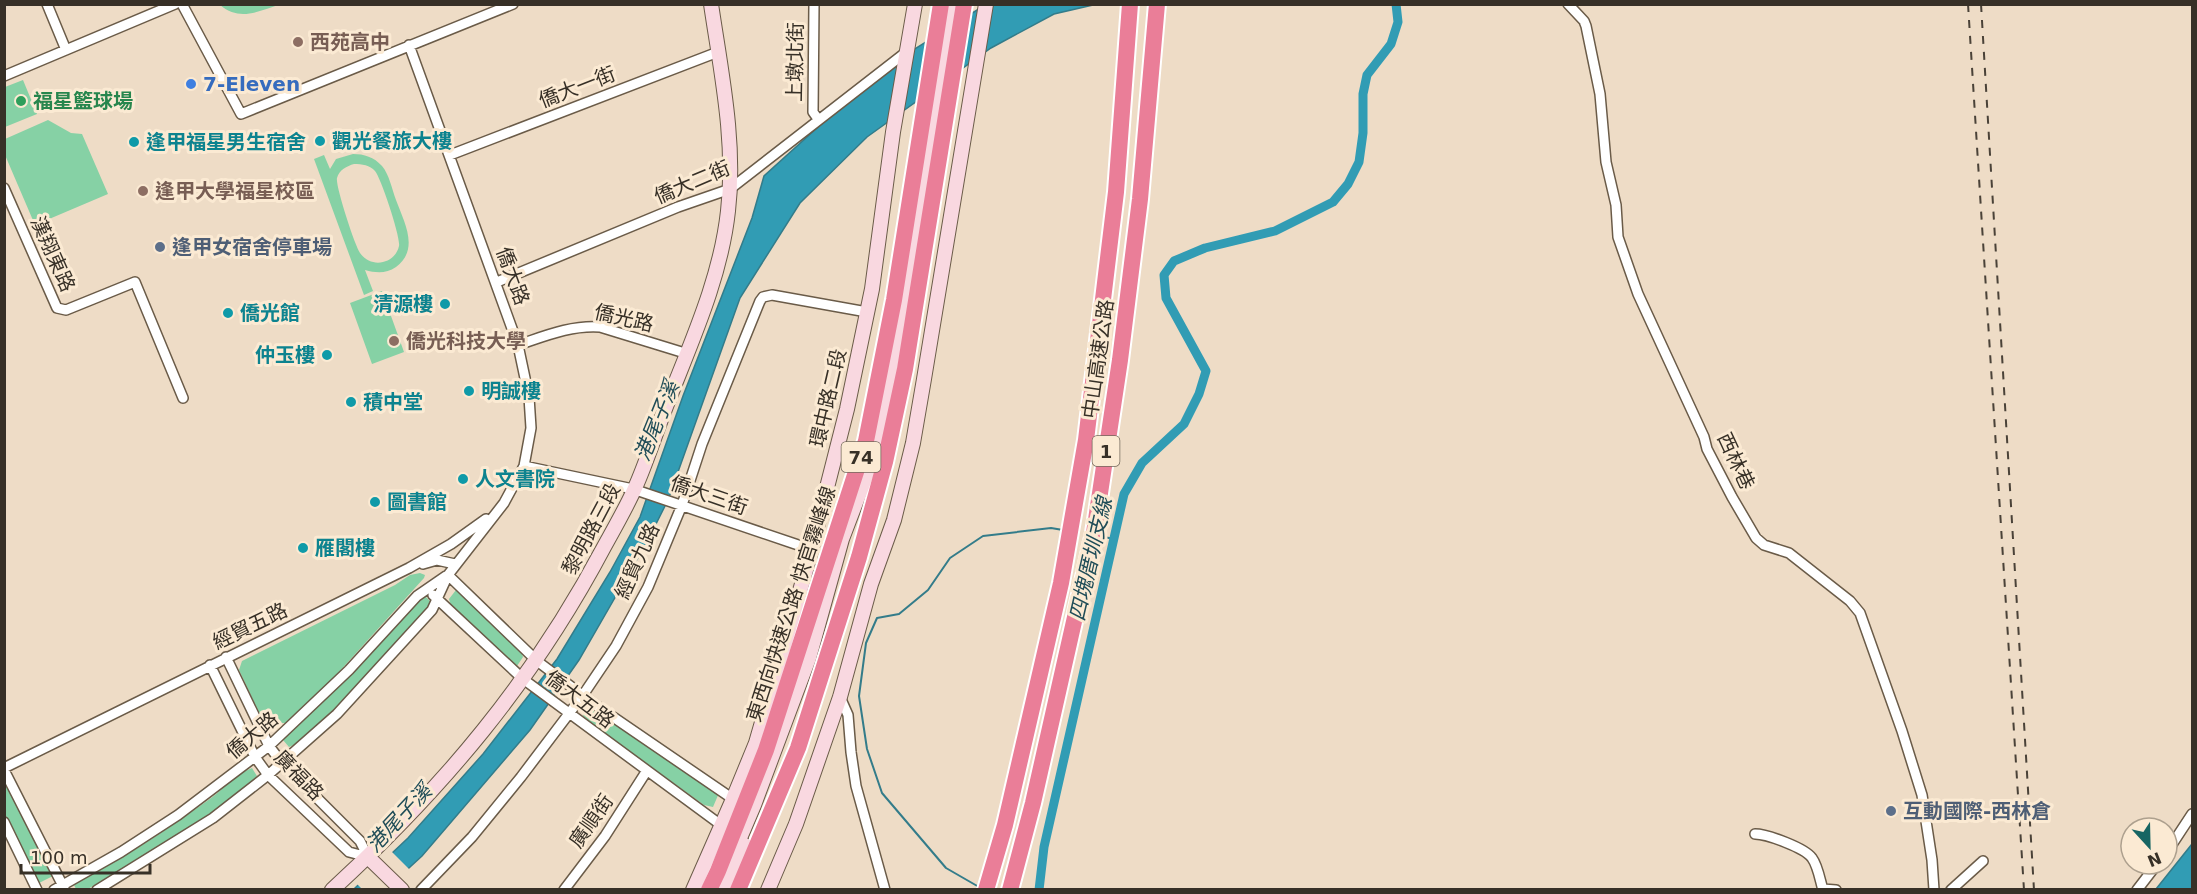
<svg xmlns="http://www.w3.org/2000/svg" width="2197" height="894" viewBox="0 0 2197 894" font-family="'DejaVu Sans','Noto Sans TC',sans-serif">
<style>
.green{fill:#86d1a5;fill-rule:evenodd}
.water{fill:#319cb4;stroke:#337c8a;stroke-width:1.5}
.pier{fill:#eedcc6}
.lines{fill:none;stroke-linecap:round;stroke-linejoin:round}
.stream{stroke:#337c8a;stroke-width:2}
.canal{stroke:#319cb4;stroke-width:9}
.street-casing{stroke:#6a5b48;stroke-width:12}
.secondary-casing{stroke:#6a5b48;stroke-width:16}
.highway-casing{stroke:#fff;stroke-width:20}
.street{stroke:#fff;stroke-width:9}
.secondary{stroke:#f9d8e0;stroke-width:14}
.highway{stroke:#ea7e98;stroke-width:16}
.rail{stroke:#4a4238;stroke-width:2;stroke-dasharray:8 8;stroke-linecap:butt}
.education-dot{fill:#8d6e63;stroke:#fbead3;stroke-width:2}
.shop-dot{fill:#3f7fe0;stroke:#fbead3;stroke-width:2}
.leisure-dot{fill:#2e9e5b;stroke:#fbead3;stroke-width:2}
.culture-dot{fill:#0f9aa8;stroke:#fbead3;stroke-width:2}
.service-dot{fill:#5c6f8a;stroke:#fbead3;stroke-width:2}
.labels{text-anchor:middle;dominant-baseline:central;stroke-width:6;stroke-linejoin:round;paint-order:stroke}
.shield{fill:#fbead3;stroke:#72685b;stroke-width:1.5}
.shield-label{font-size:18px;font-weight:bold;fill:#373027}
.education-label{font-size:20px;font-weight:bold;fill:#785e54;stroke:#fbead3;text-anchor:start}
.street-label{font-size:20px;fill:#373027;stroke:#fbead3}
.shop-label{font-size:20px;font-weight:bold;fill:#366cbe;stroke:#fbead3;text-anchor:start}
.leisure-label{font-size:20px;font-weight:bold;fill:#27864d;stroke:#fbead3;text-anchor:start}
.culture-label{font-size:20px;font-weight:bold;fill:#0d838f;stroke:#fbead3;text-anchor:start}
.service-label{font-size:20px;font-weight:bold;fill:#4e5e75;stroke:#fbead3;text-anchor:start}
.water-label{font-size:21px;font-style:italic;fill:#204d58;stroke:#fbead3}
</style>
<rect width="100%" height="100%" fill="#eedcc6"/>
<path class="green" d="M 220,5 L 278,5 C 257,12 239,21 220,5 Z
M 23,80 L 37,114 L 5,127 L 5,87 Z
M 48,120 L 71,133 L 82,134 L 108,194 L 35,225 L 5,155 L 5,139 Z
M 353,154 C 364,154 374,157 382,166 C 389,174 392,189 396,200 C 404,222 420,249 396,267 C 386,274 376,273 365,270 L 373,291 L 364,295 L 314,159 L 324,155 L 330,169 L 336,159 ZM 354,164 C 362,164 370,165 375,171 C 381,178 401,238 399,246 C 395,264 371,269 360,253 C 355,246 335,185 337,178 C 339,170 347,166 354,164 Z
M 382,291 L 404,352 L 372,364 L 350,303 Z
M 420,573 L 425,575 L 424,578 L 329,683 L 285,723 L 273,723 L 262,719 L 239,670 L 242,661 L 395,585 L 410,575 Z
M 456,590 L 464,593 L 521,651 L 523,657 L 517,666 L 511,665 L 451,606 L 449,599 Z
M 425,596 L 432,603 L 338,707 L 296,744 L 289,747 L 283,740 L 288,735 L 362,663 L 418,599 Z
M 589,707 L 595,708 L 719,793 L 713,807 L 704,805 L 586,720 L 583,715 Z
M 252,768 L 257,776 C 207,822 146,854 88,889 L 76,889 L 74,885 C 84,874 100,869 114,862 C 146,844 177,822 207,801 C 223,790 234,775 252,768 Z
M 5,780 L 53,876 L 39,883 L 5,814 Z"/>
<path class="water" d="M 985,5 L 1093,5 L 1054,14 L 991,48 L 867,137 L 800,203 L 740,298 L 668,500 L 647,542 L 579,660 L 530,730 L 422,856 L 386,889 L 353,890 L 408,838 L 483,754 L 557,659 L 610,572 L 640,517 L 683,396 L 752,218 L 764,176 L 881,70 Z
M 2192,844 L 2192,889 L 2156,889 Z"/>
<path class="pier" d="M 390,850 L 411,871 L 390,890 L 362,889 L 356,883 Z"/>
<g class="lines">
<path class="stream" d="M 1099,536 L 1114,539
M 979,887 L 946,868 L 882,793 L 867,749 L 859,696 L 866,643 L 877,618 L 899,614 L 928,590 L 950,558 L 983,536 L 1051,528 L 1063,530"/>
<path class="canal" d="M 1039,890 L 1044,847 L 1124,494 L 1142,463 L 1184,424 L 1199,394 L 1206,371 L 1166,298 L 1164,275 L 1174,261 L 1205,248 L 1275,231 L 1333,202 L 1348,184 L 1359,162 L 1363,133 L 1363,94 L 1367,75 L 1391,44 L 1398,22 L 1396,4"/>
<g class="street-casing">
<path id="street" d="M 47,4 L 66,50
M 182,4 L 241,114 L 513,4
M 814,4 L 813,112 L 818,119
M 1568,4 L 1584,21 L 1586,26 L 1600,94 L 1606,162 L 1616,205 L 1618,237 L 1638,294 L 1704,437 L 1707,449 L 1732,497 L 1756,538 L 1764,545 L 1789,553 L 1850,601 L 1860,613 L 1902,731 L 1922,795 L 1932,860 L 1934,890
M 4,76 L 175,4
M 450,155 L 718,52
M 4,188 L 57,308 L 66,310 L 135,282 L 183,398
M 497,282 L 678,207 L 730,189 L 905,53
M 518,345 C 545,336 571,325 600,327 L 688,354
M 524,466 L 633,489 L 810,549
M 423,564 L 437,560 L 455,564
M 448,575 L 537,661 L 597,706 L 733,799
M 433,595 L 523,679 L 721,825
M 226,657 L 269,746 L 282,763 L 360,841 L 368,857
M 210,665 L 255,757 L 268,775 L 349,852 L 368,857
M 840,697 L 848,715 L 851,752 L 856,786 L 885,890
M 4,768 L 409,568 L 451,544 L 486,519
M 4,770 L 64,888
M 4,822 L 37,890
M 1755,834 C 1767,834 1805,848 1812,858 C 1818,866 1820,880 1823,890
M 2167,852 L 2192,814
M 1823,889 L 1836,890
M 54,890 L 121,852 L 178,815 L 269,746 L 349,670 L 417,596 L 446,576
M 97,890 L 213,818 L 268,775 L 337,714 L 432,610 L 448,575 L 504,503 L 524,466 L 531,428 L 529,397 L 518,345 L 409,45
M 421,890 L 472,837 L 521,777 L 583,695 L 616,646 L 648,587 L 682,505 L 702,444 L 760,301 L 763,297 L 772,295 L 867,312
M 564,890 L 605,836 L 646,772
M 1951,890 L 1983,861
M 2137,890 L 2157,864"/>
</g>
<g class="secondary-casing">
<path id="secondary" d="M 734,852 L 754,805 L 809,658 L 842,539 L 871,463 L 887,388 L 913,236 L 950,4
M 368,857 L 402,890
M 332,890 C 444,787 533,681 604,547 C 615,527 626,508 635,488 C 648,459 657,428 669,399 C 693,338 721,276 728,211 C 736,142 721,72 711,4
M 693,890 L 733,799 L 756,743 L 806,570 L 847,409 L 872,289 L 893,132 L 915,4
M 724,890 L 745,845
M 768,890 L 796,824 L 840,697 L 871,584 L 894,520 L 913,443 L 924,379 L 986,4"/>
</g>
<g class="highway-casing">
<path id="highway" d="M 709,890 L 718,871 L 766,750 L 866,441 L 894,300 L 941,4
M 738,890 L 798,748 L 859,557 L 885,462 L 905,369 L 964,4
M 986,890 L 1005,825 L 1061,583 L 1086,440 L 1116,192 L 1130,4
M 1010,890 L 1033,803 L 1094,533 L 1120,360 L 1140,199 L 1157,4"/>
</g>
<use href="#street" class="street"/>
<use href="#secondary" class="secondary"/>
<use href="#highway" class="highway"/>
<path class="rail" d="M 1968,4 L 2024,890
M 1981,4 L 2034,890"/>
</g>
<g class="education-dot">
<circle cx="298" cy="42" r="6"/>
<circle cx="143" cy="191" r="6"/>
<circle cx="394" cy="341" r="6"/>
</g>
<circle class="shop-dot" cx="191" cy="84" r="6"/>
<circle class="leisure-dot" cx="21" cy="101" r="6"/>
<g class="culture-dot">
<circle cx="320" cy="141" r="6"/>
<circle cx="134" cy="142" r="6"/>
<circle cx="445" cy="304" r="6"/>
<circle cx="228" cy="313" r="6"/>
<circle cx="327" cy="355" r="6"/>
<circle cx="469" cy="391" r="6"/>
<circle cx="351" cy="402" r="6"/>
<circle cx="463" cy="479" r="6"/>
<circle cx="375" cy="502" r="6"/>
<circle cx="303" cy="548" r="6"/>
</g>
<g class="service-dot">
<circle cx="160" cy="247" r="6"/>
<circle cx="1891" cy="811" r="6"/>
</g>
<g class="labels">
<g class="shield">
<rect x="1092.5" y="436" width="27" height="30" rx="4.5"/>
<rect x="841.5" y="442" width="39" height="30" rx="4.5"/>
</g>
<g class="shield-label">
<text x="1106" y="451">1</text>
<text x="861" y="457">74</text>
</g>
<g class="education-label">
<text x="310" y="42">西苑高中</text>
<text x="155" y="191">逢甲大學福星校區</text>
<text x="406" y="341">僑光科技大學</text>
</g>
<g class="street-label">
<text transform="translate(795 62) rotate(-89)">上墩北街</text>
<text transform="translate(577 87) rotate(-21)">僑大一街</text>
<text transform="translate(692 182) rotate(-23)">僑大二街</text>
<text transform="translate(53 254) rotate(66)">漢翔東路</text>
<text transform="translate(513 276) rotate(70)">僑大路</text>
<text transform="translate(624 318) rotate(13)">僑光路</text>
<text transform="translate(1098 359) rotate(-82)">中山高速公路</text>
<text transform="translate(828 398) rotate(-77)">環中路二段</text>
<text transform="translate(1736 461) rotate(65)">西林巷</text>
<text transform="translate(709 495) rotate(19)">僑大三街</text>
<text transform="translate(591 529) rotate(-62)">黎明路三段</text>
<text transform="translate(637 561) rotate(-66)">經貿九路</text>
<text transform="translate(791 604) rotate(-72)">東西向快速公路 快官霧峰線</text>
<text transform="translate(250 626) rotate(-26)">經貿五路</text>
<text transform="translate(580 699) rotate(37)">僑大五路</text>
<text transform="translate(252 735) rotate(-40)">僑大路</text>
<text transform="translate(299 775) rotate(46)">廣福路</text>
<text transform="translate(591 821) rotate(-55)">廣順街</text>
</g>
<g class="shop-label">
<text x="203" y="84">7-Eleven</text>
</g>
<g class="leisure-label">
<text x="33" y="101">福星籃球場</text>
</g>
<g class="culture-label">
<text x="332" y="141">觀光餐旅大樓</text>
<text x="146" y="142">逢甲福星男生宿舍</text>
<text x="433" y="304" text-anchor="end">清源樓</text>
<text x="240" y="313">僑光館</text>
<text x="315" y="355" text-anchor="end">仲玉樓</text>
<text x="481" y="391">明誠樓</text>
<text x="363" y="402">積中堂</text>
<text x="475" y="479">人文書院</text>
<text x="387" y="502">圖書館</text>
<text x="315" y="548">雁閣樓</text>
</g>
<g class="service-label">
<text x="172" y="247">逢甲女宿舍停車場</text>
<text x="1903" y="811">互動國際-西林倉</text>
</g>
<g class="water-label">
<text transform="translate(657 421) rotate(-68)">港尾子溪</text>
<text transform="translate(1091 559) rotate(-77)">四塊厝圳支線</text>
<text transform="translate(399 818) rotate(-47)">港尾子溪</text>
</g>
</g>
<rect width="2197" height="894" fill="none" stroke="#373027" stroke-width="12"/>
<g transform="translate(2149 846) rotate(158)"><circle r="28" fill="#fbead3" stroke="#ada08e" stroke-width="1.5"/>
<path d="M0-4.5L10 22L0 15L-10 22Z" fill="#176563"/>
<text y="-9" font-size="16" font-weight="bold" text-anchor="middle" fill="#373027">N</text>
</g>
<path d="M21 864v9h129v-9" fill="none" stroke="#373027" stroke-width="3"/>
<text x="30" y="864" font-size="18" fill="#373027" stroke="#fbead3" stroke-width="4.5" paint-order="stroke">100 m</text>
</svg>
